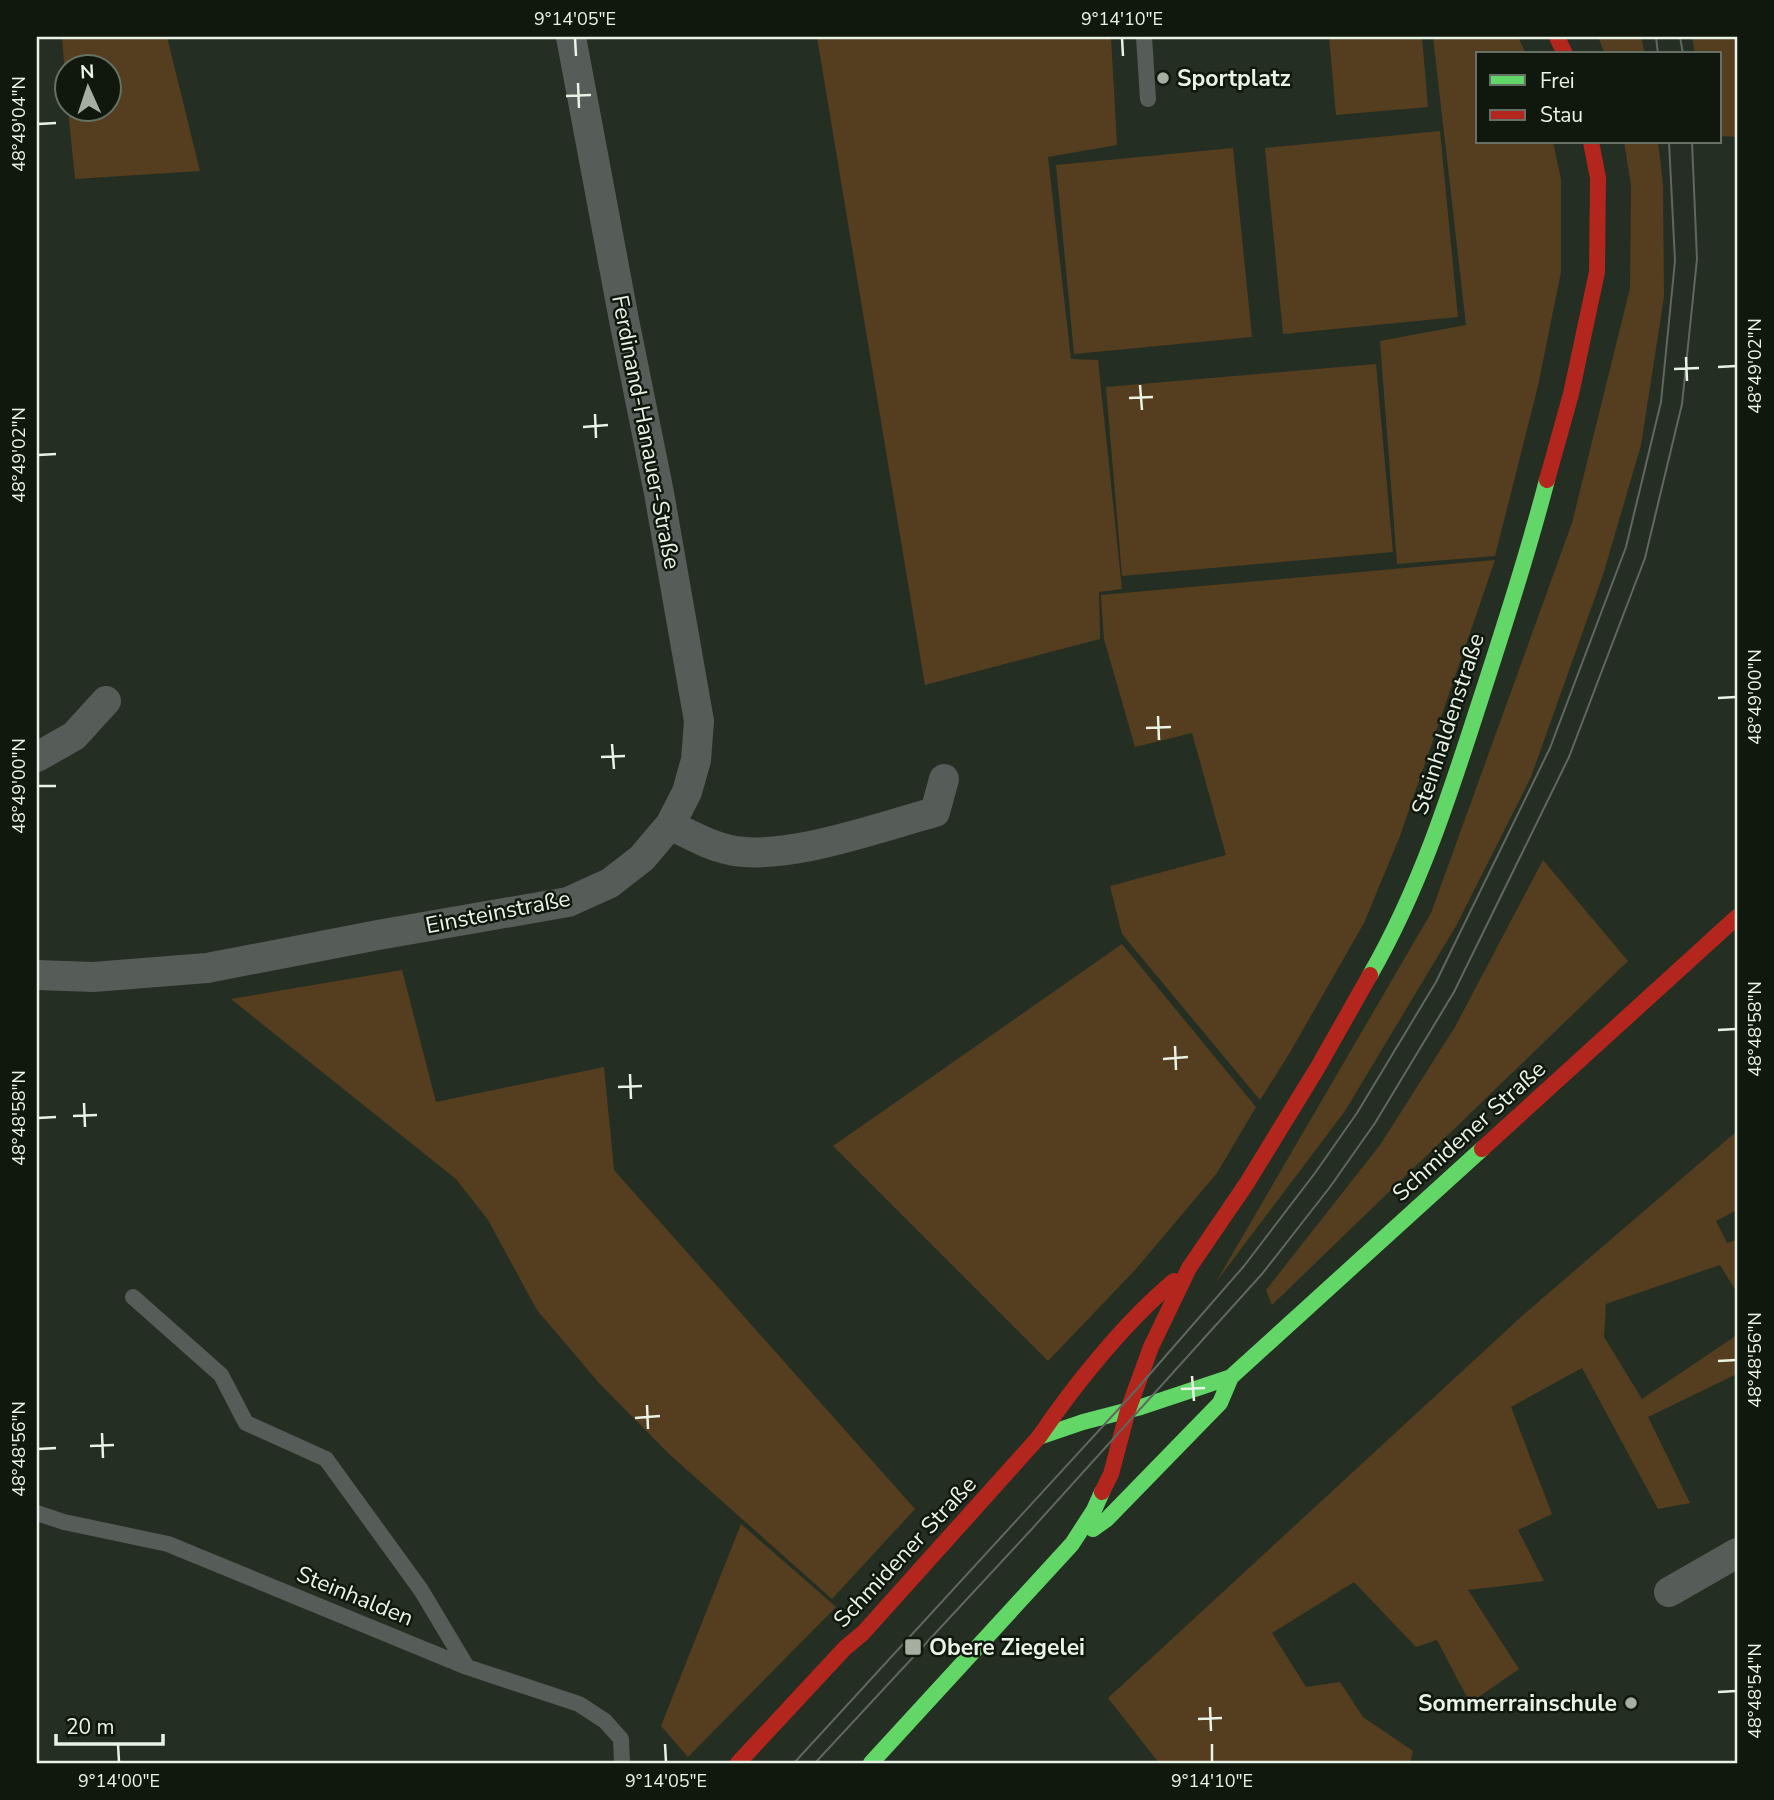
<svg xmlns="http://www.w3.org/2000/svg" width="1774" height="1800" viewBox="0 0 1774 1800" font-family="'Nunito Sans',sans-serif">
<style>
.green{fill:#543e1f}
.lines{fill:none;stroke-linecap:round;stroke-linejoin:round}
.lane{stroke:#565c58;stroke-width:16}
.street{stroke:#565c58;stroke-width:30}
.fast{stroke:#63d668;stroke-width:16}
.jam{stroke:#b3261e;stroke-width:16}
.tram{stroke:#606761;stroke-width:2}
.ticks{fill:none;stroke:#e8f3e5;stroke-width:2.5}
.poi-dot{fill:#a4aea1;stroke:#10180e;stroke-width:2.5}
.labels{text-anchor:middle;dominant-baseline:central;stroke-width:5;stroke-linejoin:round;paint-order:stroke}
.poi-label{font-size:23px;font-weight:bold;fill:#e8f3e5;stroke:#10180e;text-anchor:start}
.street-label{font-size:23px;fill:#e8f3e5;stroke:#10180e}
.neatline{fill:none;stroke:#e8f3e5;stroke-width:2.5}
.ticks-label{font-size:18px;text-anchor:middle;fill:#e8f3e5}
</style>
<rect width="100%" height="100%" fill="#252e22"/>
<path class="green" d="M 62,37 L 167,37 L 200,171 L 75,179 L 68,109 L 108,108 L 108,66 L 66,66 L 66,88 Z
M 817,37 L 1111,37 L 1117,145 L 1048,157 L 1071,359 L 1098,360 L 1122,589 L 1099,592 L 1100,639 L 925,685 Z
M 1329,37 L 1422,37 L 1428,107 L 1336,115 Z
M 1433,37 L 1518,37 L 1526,54 L 1478,54 L 1478,142 L 1553,142 L 1561,179 L 1561,272 L 1538,386 L 1495,556 L 1397,564 L 1380,341 L 1466,325 Z
M 1598,37 L 1641,37 L 1645,54 L 1605,54 Z
M 1692,37 L 1737,37 L 1737,137 L 1720,136 L 1720,54 L 1695,54 Z
M 1440,131 L 1458,317 L 1283,334 L 1265,148 Z
M 1624,142 L 1658,142 L 1663,184 L 1664,297 L 1641,445 L 1603,575 L 1531,777 L 1456,926 L 1345,1111 L 1216,1282 L 1431,913 L 1572,523 L 1630,288 L 1631,185 Z
M 1233,148 L 1252,337 L 1074,354 L 1056,165 Z
M 1376,364 L 1393,552 L 1122,576 L 1106,387 Z
M 1495,560 L 1400,836 L 1364,923 L 1289,1054 L 1260,1100 L 1122,934 L 1110,886 L 1226,855 L 1192,733 L 1135,747 L 1104,639 L 1101,595 Z
M 1543,860 L 1628,961 L 1272,1305 L 1266,1290 L 1380,1145 L 1455,1027 Z
M 1122,944 L 1256,1107 L 1217,1173 L 1135,1270 L 1048,1361 L 833,1146 Z
M 402,970 L 436,1102 L 604,1067 L 614,1170 L 915,1509 L 832,1599 L 669,1454 L 599,1383 L 537,1310 L 488,1220 L 456,1179 L 231,999 Z
M 1737,1131 L 1737,1210 L 1716,1221 L 1727,1243 L 1737,1240 L 1737,1293 L 1720,1265 L 1606,1304 L 1604,1337 L 1642,1399 L 1737,1335 L 1737,1374 L 1648,1417 L 1690,1503 L 1658,1509 L 1582,1368 L 1511,1407 L 1552,1514 L 1518,1530 L 1544,1581 L 1468,1590 L 1519,1669 L 1470,1703 L 1437,1640 L 1416,1647 L 1354,1582 L 1272,1633 L 1306,1687 L 1340,1682 L 1363,1717 L 1413,1751 L 1410,1763 L 1159,1763 L 1108,1698 L 1522,1316 Z
M 741,1524 L 836,1607 L 688,1757 L 661,1726 Z"/>
<g class="lines">
<path class="lane" d="M 1144,37 L 1148,99
M 133,1297 L 221,1375 L 246,1423 L 326,1459 L 421,1590 L 467,1667
M 37,1513 L 64,1522 L 168,1544 L 467,1667 L 579,1704 L 605,1721 L 621,1739 L 622,1763"/>
<path class="street" d="M 37,757 L 74,736 L 106,701
M 670,825 C 689,834 709,846 730,850 C 784,862 880,827 935,812 L 944,779
M 37,975 L 93,977 L 207,968 L 378,935 L 568,902 L 610,883 L 642,858 L 670,825 L 687,792 L 696,760 L 699,721 L 659,493 L 624,320 L 571,37
M 1669,1592 L 1737,1553"/>
<path class="fast" d="M 1370,975 C 1419,890 1449,797 1479,704 C 1503,630 1527,556 1547,480
M 1039,1437 L 1083,1422 L 1141,1407 L 1231,1377 L 1482,1149
M 1093,1529 L 1107,1519 L 1220,1403 L 1231,1377
M 871,1763 L 1072,1544 L 1094,1510 L 1102,1492"/>
<path class="jam" d="M 1557,37 L 1565,54
M 1547,480 L 1571,394 L 1597,272 L 1598,178 L 1591,142
M 1482,1149 L 1737,917
M 1102,1492 L 1111,1474 L 1128,1410 L 1151,1347 L 1189,1268 L 1247,1183 L 1318,1067 L 1370,975
M 738,1763 L 845,1648 L 863,1633 L 1039,1437 C 1075,1384 1125,1322 1174,1281"/>
<path class="tram" d="M 1656,37 L 1658,54
M 1680,37 L 1683,54
M 794,1763 L 1136,1390 L 1244,1266 L 1315,1173 L 1357,1113 L 1436,982 L 1550,748 L 1626,547 L 1661,402 L 1675,261 L 1669,142
M 815,1763 L 1030,1531 L 1262,1274 L 1330,1187 L 1375,1123 L 1454,992 L 1569,757 L 1645,558 L 1682,404 L 1697,259 L 1692,142"/>
</g>
<path class="ticks" d="M 575,38 L 576,56M 1122,38 L 1123,56M 578,83 L 579,108M 566,96 L 591,95M 38,124 L 56,123M 1686,357 L 1687,381M 1718,367 L 1736,366M 1674,369 L 1699,368M 1140,385 L 1142,410M 1129,398 L 1153,397M 595,414 L 596,438M 583,427 L 608,425M 38,455 L 56,454M 1718,698 L 1736,697M 1158,716 L 1159,740M 1146,728 L 1171,727M 612,744 L 614,769M 601,757 L 625,756M 38,786 L 56,786M 1718,1030 L 1736,1029M 1175,1046 L 1176,1070M 1163,1059 L 1188,1057M 630,1074 L 631,1099M 618,1087 L 642,1086M 84,1103 L 85,1127M 73,1116 L 97,1115M 38,1118 L 56,1117M 1718,1361 L 1736,1360M 1192,1376 L 1194,1401M 1181,1389 L 1205,1388M 647,1405 L 648,1429M 635,1418 L 660,1416M 102,1433 L 103,1458M 90,1446 L 114,1445M 38,1449 L 56,1448M 1718,1692 L 1736,1691M 1210,1707 L 1211,1731M 1198,1719 L 1222,1718M 118,1744 L 119,1762M 665,1744 L 666,1762M 1212,1744 L 1212,1762"/>
<g class="poi-dot">
<circle cx="1163" cy="78" r="7"/>
<rect x="904" y="1638" width="18" height="18" rx="3.5"/>
<circle cx="1631" cy="1703" r="7"/>
</g>
<g class="labels">
<g class="poi-label">
<text x="1177" y="78">Sportplatz</text>
<text x="929" y="1647">Obere Ziegelei</text>
<text x="1617" y="1703" text-anchor="end">Sommerrainschule</text>
</g>
<g class="street-label">
<text transform="translate(646 432) rotate(79)">Ferdinand-Hanauer-Straße</text>
<text transform="translate(1448 724) rotate(-72)">Steinhaldenstraße</text>
<text transform="translate(498 912) rotate(-11)">Einsteinstraße</text>
<text transform="translate(1469 1131) rotate(-42)">Schmidener Straße</text>
<text transform="translate(905 1552) rotate(-47)">Schmidener Straße</text>
<text transform="translate(355 1596) rotate(22)">Steinhalden</text>
</g>
</g>
<rect width="1774" height="1800" fill="none" stroke="#10180e" stroke-width="77"/>
<rect x="1476" y="52" width="245" height="91" fill="#10180e" stroke="#667064" stroke-width="2"/>
<rect x="1490" y="75" width="35" height="10" fill="#63d668" stroke="#667064" stroke-width="2"/>
<text x="1540" y="88" font-size="21" fill="#e8f3e5">Frei</text>
<rect x="1490" y="110" width="35" height="10" fill="#b3261e" stroke="#667064" stroke-width="2"/>
<text x="1540" y="122" font-size="21" fill="#e8f3e5">Stau</text>
<g transform="translate(88 88) rotate(357)"><circle r="33" fill="#10180e" stroke="#667064" stroke-width="2"/>
<path d="M0-5L12 26L0 18L-12 26Z" fill="#a4aea1"/>
<text y="-10" font-size="19" font-weight="bold" text-anchor="middle" fill="#e8f3e5">N</text>
</g>
<path d="M56 1734v10h107v-10" fill="none" stroke="#e8f3e5" stroke-width="3.5"/>
<text x="66" y="1734" font-size="21" fill="#e8f3e5" stroke="#10180e" stroke-width="5" paint-order="stroke">20 m</text>
<rect x="38" y="38" width="1698" height="1724" class="neatline"/>
<g class="ticks-label">
<text x="575" y="25">9°14'05"E</text>
<text x="1122" y="25">9°14'10"E</text>
<text transform="translate(19 124) rotate(-90)" y="6">48°49'04"N</text>
<text transform="translate(1755 366) rotate(-90)" y="6">48°49'02"N</text>
<text transform="translate(19 455) rotate(-90)" y="6">48°49'02"N</text>
<text transform="translate(1755 697) rotate(-90)" y="6">48°49'00"N</text>
<text transform="translate(19 786) rotate(-90)" y="6">48°49'00"N</text>
<text transform="translate(1755 1029) rotate(-90)" y="6">48°48'58"N</text>
<text transform="translate(19 1118) rotate(-90)" y="6">48°48'58"N</text>
<text transform="translate(1755 1360) rotate(-90)" y="6">48°48'56"N</text>
<text transform="translate(19 1449) rotate(-90)" y="6">48°48'56"N</text>
<text transform="translate(1755 1691) rotate(-90)" y="6">48°48'54"N</text>
<text x="119" y="1787">9°14'00"E</text>
<text x="666" y="1787">9°14'05"E</text>
<text x="1212" y="1787">9°14'10"E</text>
</g>
</svg>
